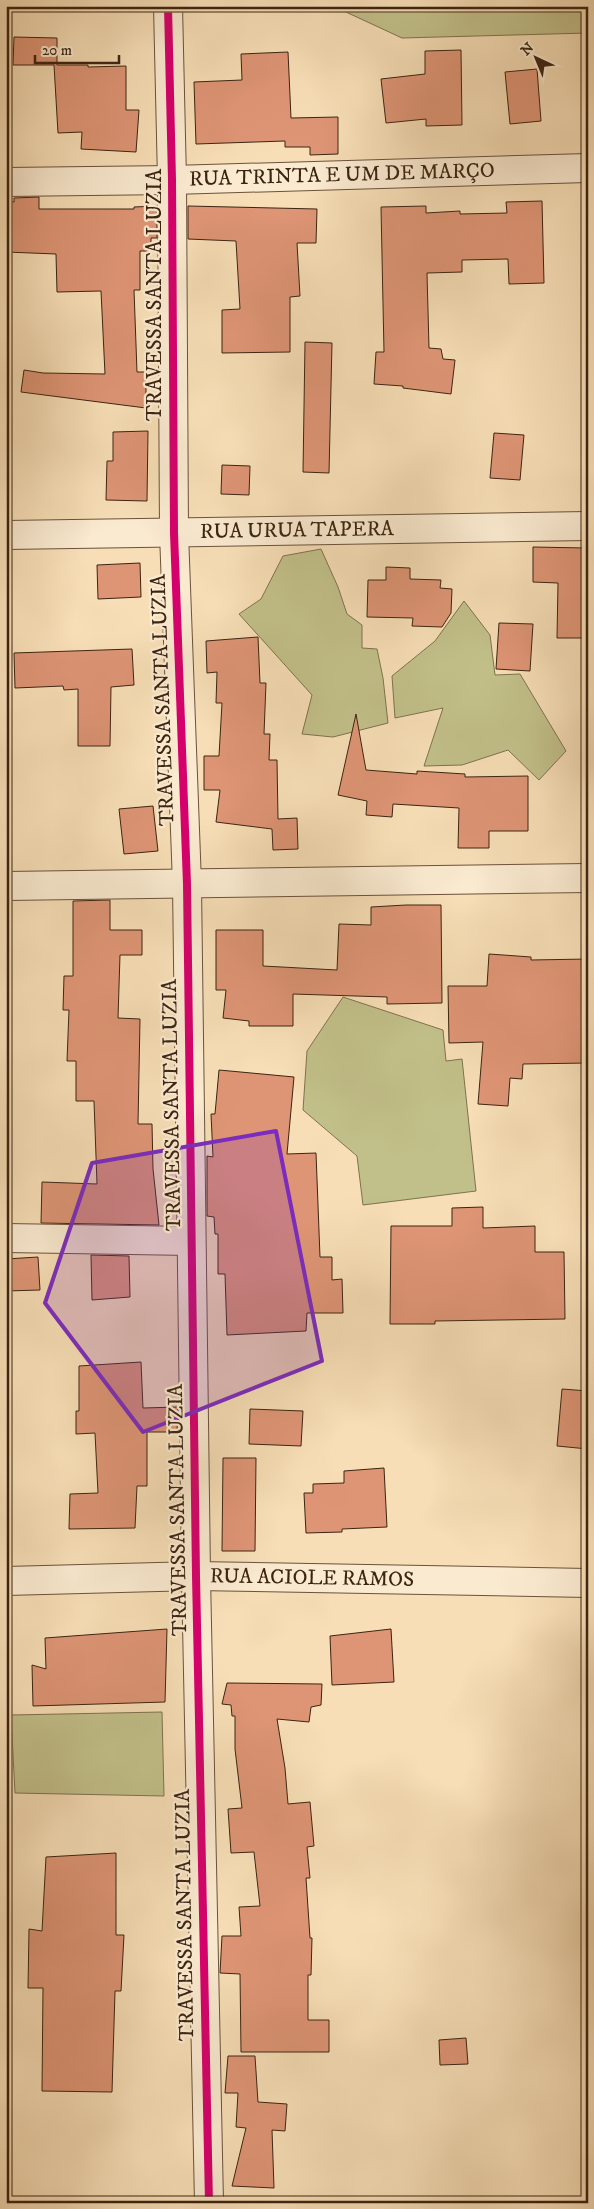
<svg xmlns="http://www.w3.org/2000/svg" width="594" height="2209" viewBox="0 0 594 2209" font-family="'IM FELL DW Pica',serif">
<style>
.green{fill:#c2c08a;stroke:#7f724e}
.building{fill:#de9575;stroke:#3c2412}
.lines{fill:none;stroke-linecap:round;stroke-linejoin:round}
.minor-casing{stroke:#6b523b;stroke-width:30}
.minor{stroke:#faead0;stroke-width:28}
.cycleway-casing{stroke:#faead0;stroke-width:11}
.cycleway{stroke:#d6006c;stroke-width:8}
.marked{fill:#7b2cbf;fill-opacity:0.2;stroke:#7b2cbf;stroke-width:4;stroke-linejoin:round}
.labels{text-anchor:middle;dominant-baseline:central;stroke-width:4.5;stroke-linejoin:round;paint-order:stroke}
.street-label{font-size:21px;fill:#3c2412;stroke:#faead0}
</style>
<rect width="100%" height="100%" fill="#f7deb6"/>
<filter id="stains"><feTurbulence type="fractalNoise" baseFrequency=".004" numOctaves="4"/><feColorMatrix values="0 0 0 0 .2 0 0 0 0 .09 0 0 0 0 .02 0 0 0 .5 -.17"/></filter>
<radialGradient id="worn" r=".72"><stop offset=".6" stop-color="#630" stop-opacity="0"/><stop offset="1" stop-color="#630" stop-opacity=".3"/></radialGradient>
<path class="green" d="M 333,6 L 588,6 L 588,33 L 402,38 Z
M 321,549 L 338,587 L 347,614 L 362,625 L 362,648 L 377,649 L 383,678 L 388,723 L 333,737 L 302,734 L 312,695 L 239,614 L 261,599 L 283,556 Z
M 464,601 L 490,635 L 495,675 L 520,674 L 566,751 L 539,780 L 508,750 L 462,765 L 424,766 L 443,708 L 395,718 L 392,676 L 435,641 Z
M 343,997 L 443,1030 L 446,1061 L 462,1059 L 476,1191 L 363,1205 L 357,1156 L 303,1110 L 307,1051 Z
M 162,1712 L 164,1796 L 15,1793 L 11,1715 Z"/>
<path class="building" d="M 14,37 L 57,38 L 57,65 L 88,65 L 88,67 L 126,66 L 126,110 L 139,110 L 136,152 L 81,149 L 82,132 L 58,133 L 54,65 L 13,65 Z
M 461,50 L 462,125 L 426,126 L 426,119 L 386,123 L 381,79 L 425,74 L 425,51 Z
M 288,52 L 291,118 L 338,117 L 338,154 L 310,155 L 310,147 L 285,147 L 285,141 L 196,144 L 194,82 L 242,80 L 241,54 Z
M 537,69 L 541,121 L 510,124 L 505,72 Z
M 39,197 L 39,209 L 134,209 L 134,207 L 157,206 L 157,238 L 151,238 L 151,251 L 140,251 L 140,290 L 134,290 L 137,372 L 146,372 L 146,408 L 21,392 L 24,370 L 43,373 L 105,374 L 101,291 L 57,292 L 56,254 L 6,252 L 8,201 L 14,202 L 14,198 Z
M 542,201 L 544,283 L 509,284 L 508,259 L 462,260 L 462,272 L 427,273 L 429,348 L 441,349 L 443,359 L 455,360 L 451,394 L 403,388 L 403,386 L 374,384 L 376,352 L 384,352 L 381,207 L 426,206 L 426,213 L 460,211 L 460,214 L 507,213 L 506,202 Z
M 188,206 L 317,209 L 316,243 L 297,243 L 300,296 L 290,297 L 290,352 L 222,353 L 222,310 L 240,309 L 236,241 L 188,239 Z
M 305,342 L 332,343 L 329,473 L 303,472 Z
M 148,431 L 147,501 L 106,500 L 107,461 L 113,461 L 113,432 Z
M 494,433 L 524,435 L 520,480 L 490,478 Z
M 222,465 L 250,466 L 249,495 L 221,494 Z
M 533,547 L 586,548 L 585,638 L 557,638 L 558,583 L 533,582 Z
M 140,563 L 141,597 L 98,599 L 97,565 Z
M 386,567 L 410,568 L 410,579 L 441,580 L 440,588 L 452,589 L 451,613 L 442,627 L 412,626 L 413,618 L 367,617 L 368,580 L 386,580 Z
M 499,623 L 533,624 L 530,671 L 496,669 Z
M 258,637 L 260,683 L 266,683 L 264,734 L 270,734 L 269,760 L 277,760 L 278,819 L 297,818 L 298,849 L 273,850 L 272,829 L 216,822 L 220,790 L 204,790 L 204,756 L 219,756 L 222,703 L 216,703 L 217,672 L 207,673 L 206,641 Z
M 132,649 L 134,685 L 111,687 L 110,746 L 78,746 L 78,689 L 64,690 L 63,686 L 15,688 L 14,653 Z
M 356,714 L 366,770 L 417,774 L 417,771 L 465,774 L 465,777 L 528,776 L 528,831 L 489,831 L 489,848 L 458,848 L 459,808 L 393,804 L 392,817 L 366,815 L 367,801 L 338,795 Z
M 153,806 L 158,851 L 124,854 L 119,809 Z
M 110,900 L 110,930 L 142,930 L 142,955 L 120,955 L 118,1018 L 140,1019 L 138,1124 L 152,1124 L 153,1169 L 159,1225 L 41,1223 L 42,1182 L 97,1184 L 94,1101 L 76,1101 L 76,1061 L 67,1061 L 69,1010 L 63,1010 L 64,976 L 73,976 L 73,901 Z
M 406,905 L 441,905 L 442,1003 L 387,1004 L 387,997 L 293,994 L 293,1026 L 249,1026 L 249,1021 L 223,1018 L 226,990 L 216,990 L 216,930 L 263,930 L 263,966 L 337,970 L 339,924 L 371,925 L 371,907 Z
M 489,954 L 531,957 L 531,960 L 588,959 L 588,1063 L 523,1064 L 522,1079 L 510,1078 L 508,1106 L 478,1104 L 483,1042 L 449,1043 L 448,986 L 487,986 Z
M 219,1070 L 294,1077 L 287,1154 L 316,1153 L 320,1257 L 332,1257 L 332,1280 L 342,1279 L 343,1313 L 307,1313 L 306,1331 L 227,1335 L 225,1274 L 218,1274 L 218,1234 L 215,1234 L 214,1217 L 207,1216 L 207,1156 L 213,1157 L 211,1114 L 215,1114 Z
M 483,1207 L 483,1228 L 535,1226 L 535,1252 L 564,1252 L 565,1319 L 435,1321 L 435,1324 L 390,1324 L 391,1226 L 452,1226 L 452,1208 Z
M 91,1255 L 129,1256 L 130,1297 L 92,1300 Z
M 38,1257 L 40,1290 L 6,1291 L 6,1259 Z
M 141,1362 L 143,1408 L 178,1407 L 177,1432 L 147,1432 L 147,1486 L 137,1486 L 135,1528 L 69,1529 L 70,1494 L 98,1493 L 95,1433 L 76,1434 L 76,1411 L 79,1411 L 79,1366 Z
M 562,1389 L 588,1391 L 588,1449 L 557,1446 Z
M 250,1409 L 303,1411 L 301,1446 L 249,1444 Z
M 223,1458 L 256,1458 L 255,1551 L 222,1551 Z
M 384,1468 L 387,1527 L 342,1529 L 342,1532 L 306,1533 L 304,1493 L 313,1493 L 313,1484 L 344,1483 L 344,1471 Z
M 167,1629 L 165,1702 L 33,1706 L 32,1665 L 46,1669 L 45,1638 Z
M 391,1629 L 394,1682 L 332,1685 L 330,1636 Z
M 227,1683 L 322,1684 L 321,1705 L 311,1707 L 309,1722 L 277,1719 L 285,1768 L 288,1804 L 310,1802 L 314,1846 L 307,1847 L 310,1878 L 306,1878 L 310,1938 L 312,1938 L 311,1975 L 308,1975 L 308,2020 L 329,2020 L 329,2052 L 241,2052 L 240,1974 L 220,1973 L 222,1936 L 241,1936 L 239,1907 L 260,1906 L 254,1852 L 231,1853 L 228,1809 L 242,1808 L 235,1749 L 235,1716 L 232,1716 L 231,1705 L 222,1704 Z
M 116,1853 L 116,1935 L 124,1935 L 121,1991 L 115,1991 L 112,2092 L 42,2091 L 43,1988 L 28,1988 L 29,1929 L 42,1931 L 46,1857 Z
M 466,2038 L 468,2064 L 440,2065 L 439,2040 Z
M 228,2056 L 255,2056 L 258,2102 L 287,2104 L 285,2131 L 272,2130 L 274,2188 L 232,2186 L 246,2128 L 236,2127 L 238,2093 L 225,2093 Z"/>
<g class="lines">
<g class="minor-casing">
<g id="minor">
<path d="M 168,6 L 172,180 L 174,533 L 187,884 L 196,1576 L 209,2203"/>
<path id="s1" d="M 6,182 L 172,180 L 588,168"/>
<path id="s2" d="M 6,535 L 588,526"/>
<path d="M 6,886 L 588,878"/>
<path d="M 6,1238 L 191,1241"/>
<path id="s3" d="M 6,1581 L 196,1576 L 588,1583"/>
</g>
</g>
<use href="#minor" class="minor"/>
<g class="cycleway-casing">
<path id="cycleway" d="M 168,6 L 172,180 L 174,533 L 187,884 L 196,1576 L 209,2203"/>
</g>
<use href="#cycleway" class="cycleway"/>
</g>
<path class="marked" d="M 276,1131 L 322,1361 L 143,1432 L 45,1303 L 92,1163 Z"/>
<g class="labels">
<g class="street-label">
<text stroke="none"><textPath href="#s1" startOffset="336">RUA TRINTA E UM DE MARÇO</textPath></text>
<text transform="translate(155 295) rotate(-90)">TRAVESSA SANTA LUZIA</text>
<text stroke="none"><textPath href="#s2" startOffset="291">RUA URUA TAPERA</textPath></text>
<text transform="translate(163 700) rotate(-92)">TRAVESSA SANTA LUZIA</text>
<text transform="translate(172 1105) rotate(-91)">TRAVESSA SANTA LUZIA</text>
<text transform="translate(178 1510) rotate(-91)">TRAVESSA SANTA LUZIA</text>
<text stroke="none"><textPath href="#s3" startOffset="306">RUA ACIOLE RAMOS</textPath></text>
<text transform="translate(185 1915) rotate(-91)">TRAVESSA SANTA LUZIA</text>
</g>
</g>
<rect width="594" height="2209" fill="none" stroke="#f7deb6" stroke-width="25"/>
<rect x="8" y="8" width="579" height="2194" fill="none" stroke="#3c2412" stroke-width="2.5"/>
<rect x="12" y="12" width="569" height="2184" fill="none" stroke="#3c2412"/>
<g transform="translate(536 58) rotate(316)" stroke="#faead0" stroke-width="4" paint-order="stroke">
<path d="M0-4L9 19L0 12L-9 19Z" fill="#3c2412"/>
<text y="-8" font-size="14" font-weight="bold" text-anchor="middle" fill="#3c2412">N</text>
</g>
<path d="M35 55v8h84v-8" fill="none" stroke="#3c2412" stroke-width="2.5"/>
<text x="42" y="55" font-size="15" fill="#3c2412" stroke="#faead0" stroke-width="4" paint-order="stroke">20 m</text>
<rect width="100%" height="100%" filter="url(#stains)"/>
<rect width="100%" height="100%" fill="url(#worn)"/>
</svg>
